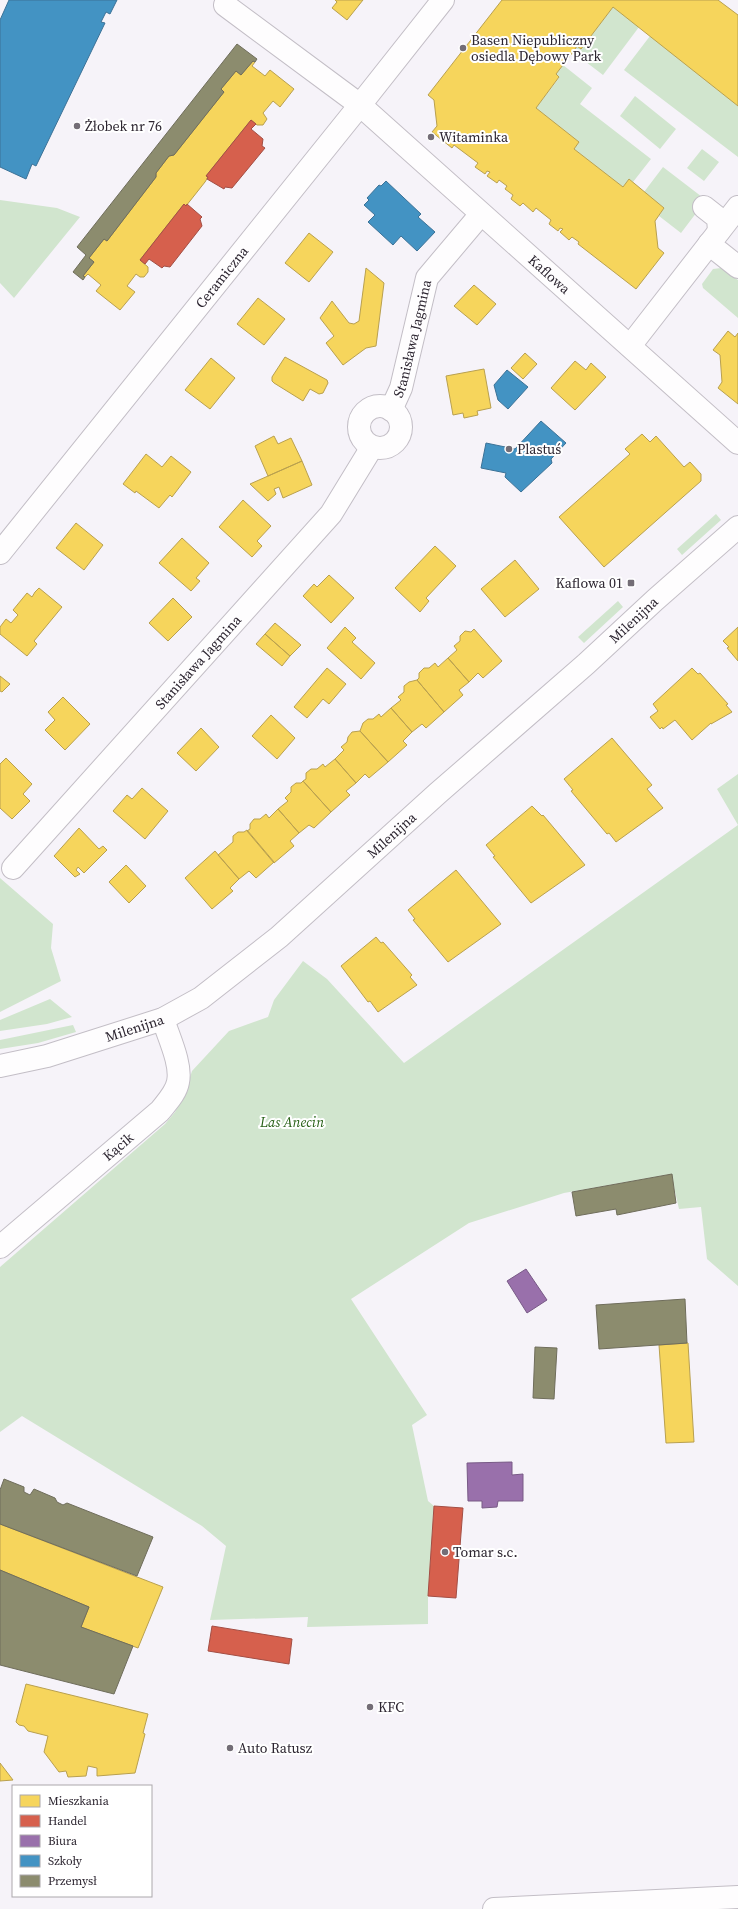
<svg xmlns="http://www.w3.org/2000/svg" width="738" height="1909" viewBox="0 0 738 1909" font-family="'Source Serif 4',serif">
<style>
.green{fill:#d1e5ce}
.homes{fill:#f6d55c;stroke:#b9a04f}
.shops{fill:#d6604d;stroke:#a34e44}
.offices{fill:#9970ab;stroke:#785a86}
.schools{fill:#4393c3;stroke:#3c7297}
.industry{fill:#8c8c6e;stroke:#6f6d5b}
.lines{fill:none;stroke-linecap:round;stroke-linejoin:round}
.street-casing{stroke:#c3bec6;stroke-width:24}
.primary-casing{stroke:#c3bec6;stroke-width:24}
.street{stroke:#fefdfe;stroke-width:22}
.primary{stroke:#fefdfe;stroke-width:22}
.poi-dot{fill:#736d76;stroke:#fff;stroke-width:1.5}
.labels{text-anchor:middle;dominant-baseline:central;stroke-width:4;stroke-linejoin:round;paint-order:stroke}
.poi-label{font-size:14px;fill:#2c2530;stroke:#fff;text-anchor:start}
.street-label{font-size:14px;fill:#2c2530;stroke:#fff}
.park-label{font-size:14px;font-style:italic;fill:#276016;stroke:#fff}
</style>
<rect width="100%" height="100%" fill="#f6f3f9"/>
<path class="green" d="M 613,7 L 639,27 L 603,75 L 573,52 L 577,46 L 581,49 Z
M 650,36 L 738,106 L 738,157 L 624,70 Z
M 563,65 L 592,88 L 580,104 L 651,159 L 633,182 L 629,179 L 623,187 L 574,149 L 579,142 L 536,108 L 559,78 L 556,74 Z
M 635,96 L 676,129 L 660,149 L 620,116 Z
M 702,149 L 719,162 L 704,181 L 687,168 Z
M 663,167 L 706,200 L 681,233 L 659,216 L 664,208 L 644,192 Z
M 0,200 L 57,208 L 80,217 L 14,298 L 0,283 Z
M 721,268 L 738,280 L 738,318 L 703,288 L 702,284 L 713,269 Z
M 716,514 L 721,520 L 682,555 L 677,549 Z
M 618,601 L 623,607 L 584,643 L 578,637 Z
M 738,774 L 738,825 L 717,789 Z
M 738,825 L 738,1286 L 707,1259 L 701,1207 L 679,1209 L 671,1174 L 564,1193 L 469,1223 L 351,1299 L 427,1415 L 412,1425 L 428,1501 L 434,1506 L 428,1596 L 428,1624 L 307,1627 L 308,1617 L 210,1620 L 226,1546 L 202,1526 L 22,1416 L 0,1432 L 0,1267 L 165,1124 L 175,1112 L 184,1096 L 192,1071 L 229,1031 L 268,1017 L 274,1000 L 303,961 L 327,979 L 404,1063 Z
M 0,878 L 53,924 L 51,948 L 61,981 L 0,1012 Z
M 50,999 L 72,1017 L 47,1024 L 0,1031 L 0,1020 Z
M 73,1025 L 76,1032 L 38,1043 L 0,1049 L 0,1040 Z"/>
<path class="homes" d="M 335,0 L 363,0 L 347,20 L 332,8 L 337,2 Z
M 502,0 L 718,0 L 738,15 L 738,106 L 613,7 L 581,49 L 577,46 L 573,52 L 556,74 L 559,77 L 536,108 L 579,142 L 574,149 L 623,187 L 629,179 L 664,208 L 655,221 L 658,248 L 664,253 L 636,289 L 578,244 L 579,242 L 572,237 L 569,240 L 560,232 L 563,229 L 560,228 L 558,231 L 549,224 L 551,220 L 536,208 L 533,212 L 523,203 L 520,206 L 511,199 L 513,195 L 505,189 L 507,186 L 499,180 L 497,183 L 487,176 L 490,172 L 487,171 L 485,174 L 475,167 L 478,163 L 454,145 L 452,148 L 432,132 L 437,126 L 434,100 L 428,95 Z
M 253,61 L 255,62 L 252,66 L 265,76 L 270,70 L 294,89 L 280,107 L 273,101 L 263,113 L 267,119 L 263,125 L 257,125 L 251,120 L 206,176 L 208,177 L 205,182 L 186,206 L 184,204 L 140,260 L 148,267 L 148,272 L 144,277 L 140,277 L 136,274 L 127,286 L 135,292 L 120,310 L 96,291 L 101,285 L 88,274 L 85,277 L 83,276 L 94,262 L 89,258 L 104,239 L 107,241 L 156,177 L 156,173 L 169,156 L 174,155 L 224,92 L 221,89 L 236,71 L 241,75 Z
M 309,233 L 333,252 L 309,282 L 285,263 Z
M 366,268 L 384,283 L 376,346 L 366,348 L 343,365 L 326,343 L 334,336 L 320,318 L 332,301 L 349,323 L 354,324 L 359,321 Z
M 474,285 L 496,304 L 477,325 L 454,306 Z
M 258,298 L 285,319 L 264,345 L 237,324 Z
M 728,331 L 735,337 L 738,333 L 738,404 L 718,388 L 722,382 L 720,355 L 713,350 Z
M 525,353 L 537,364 L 523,379 L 511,368 Z
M 285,357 L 327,380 L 328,383 L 323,393 L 319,394 L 310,389 L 303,401 L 274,383 L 272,381 L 272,377 Z
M 211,358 L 235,378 L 210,409 L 185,390 Z
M 575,361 L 586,370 L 591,363 L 606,377 L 575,410 L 551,388 Z
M 484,369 L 491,408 L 477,411 L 478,415 L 464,418 L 463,413 L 453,415 L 446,376 Z
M 642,434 L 650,442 L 656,436 L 684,467 L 690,462 L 701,474 L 701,481 L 604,567 L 559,517 L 630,454 L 625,449 Z
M 274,436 L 278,444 L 291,438 L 302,461 L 268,476 L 255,446 Z
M 146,454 L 162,467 L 171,456 L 191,472 L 172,497 L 170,495 L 159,508 L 136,491 L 135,493 L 123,484 Z
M 302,461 L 312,485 L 283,498 L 279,487 L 274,489 L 276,494 L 268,501 L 250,484 Z
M 243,500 L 271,526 L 257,541 L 262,546 L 252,557 L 219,527 Z
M 76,523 L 103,545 L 84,570 L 56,548 Z
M 182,538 L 209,563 L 196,578 L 200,581 L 191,591 L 159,563 Z
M 435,546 L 456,566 L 426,598 L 429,601 L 420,612 L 395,588 Z
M 515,560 L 539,589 L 505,617 L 481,589 Z
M 329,575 L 354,598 L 331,623 L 303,596 L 314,584 L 317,587 Z
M 39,588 L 62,607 L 34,641 L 37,644 L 27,656 L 0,634 L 0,627 L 6,619 L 11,623 L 18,615 L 13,610 L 27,593 L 32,597 L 35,592 Z
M 173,598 L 192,617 L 168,641 L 149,623 Z
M 275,623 L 301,645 L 290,656 L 265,634 Z
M 345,627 L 356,638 L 352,642 L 375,663 L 361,679 L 327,648 Z
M 738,627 L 738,661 L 727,648 L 729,647 L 723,641 Z
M 474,629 L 502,661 L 483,678 L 478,673 L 469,682 L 448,658 L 457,650 L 454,646 L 460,641 L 460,636 L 465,631 L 471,632 Z
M 265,634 L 290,656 L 282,666 L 256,644 Z
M 448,658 L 469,682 L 459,690 L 463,695 L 444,712 L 417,680 L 419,678 L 419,673 L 424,668 L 429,668 L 435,663 L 438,667 Z
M 327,668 L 346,684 L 329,704 L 323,699 L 307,718 L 294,707 Z
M 692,668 L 698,674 L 700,673 L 728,704 L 726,705 L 732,712 L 711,724 L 711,723 L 692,740 L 675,720 L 663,729 L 662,727 L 660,729 L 650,717 L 658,711 L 653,704 Z
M 0,676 L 10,684 L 2,692 L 0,691 Z
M 417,680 L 444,712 L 426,728 L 422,724 L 412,732 L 391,708 L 401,700 L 398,697 L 404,692 L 404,686 L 409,682 Z
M 63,697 L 90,724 L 65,750 L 45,730 L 55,720 L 48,712 Z
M 391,708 L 412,732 L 403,741 L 407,745 L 388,762 L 360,731 L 363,723 L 368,719 L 373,719 L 379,714 L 381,717 Z
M 271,715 L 295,738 L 277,759 L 252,736 Z
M 201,728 L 219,747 L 196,771 L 177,753 Z
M 360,731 L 388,762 L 369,778 L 365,774 L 356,783 L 335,759 L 344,750 L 341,747 L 347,742 L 348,737 L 352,732 Z
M 612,738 L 652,785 L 647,789 L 663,808 L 616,842 L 609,833 L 607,834 L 571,791 L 573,790 L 564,779 Z
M 6,758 L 32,784 L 23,794 L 30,801 L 12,819 L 0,808 L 0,764 Z
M 335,759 L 356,783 L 346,791 L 350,795 L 331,812 L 303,781 L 306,779 L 306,773 L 311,769 L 317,769 L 323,764 L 325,767 Z
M 303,781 L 331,812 L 314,828 L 309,825 L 299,833 L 278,809 L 288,801 L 285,798 L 291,792 L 291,787 L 296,783 L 301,783 Z
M 142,788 L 168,811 L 145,839 L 113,811 L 127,795 L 132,799 Z
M 532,806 L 542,816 L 543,815 L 585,865 L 531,903 L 493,857 L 495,856 L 486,845 Z
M 278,809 L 299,833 L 290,841 L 294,846 L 274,863 L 247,831 L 250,829 L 250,824 L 254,819 L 260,819 L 266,814 L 269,818 Z
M 79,828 L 99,849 L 103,846 L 107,850 L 84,873 L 78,867 L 76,870 L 80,874 L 75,877 L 54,856 Z
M 247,830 L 274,862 L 256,878 L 249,871 L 239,879 L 218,855 L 233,842 L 233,836 L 238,832 L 244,832 Z
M 215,851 L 239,879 L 230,888 L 233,891 L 212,909 L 185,878 Z
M 126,865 L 146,886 L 129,903 L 109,882 Z
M 456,870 L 501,924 L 448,962 L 413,920 L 415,919 L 408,910 Z
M 376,937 L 381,943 L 383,942 L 412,975 L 410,977 L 417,985 L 378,1012 L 370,1001 L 368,1002 L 341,966 Z
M 688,1343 L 694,1442 L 666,1443 L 659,1345 Z
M 0,1524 L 163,1587 L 138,1648 L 81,1627 L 89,1607 L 0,1570 Z
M 26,1684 L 148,1714 L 143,1733 L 145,1734 L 135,1773 L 97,1776 L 97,1768 L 88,1766 L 86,1776 L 68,1777 L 66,1771 L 59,1772 L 44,1752 L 48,1736 L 28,1731 L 24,1726 L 19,1725 L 16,1722 Z
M 0,1763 L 13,1780 L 0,1781 Z"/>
<path class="shops" d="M 251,120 L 256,124 L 251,129 L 263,139 L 262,146 L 265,148 L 232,188 L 225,187 L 224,189 L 207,179 L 208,177 L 206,176 Z
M 184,204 L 186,206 L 187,204 L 202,217 L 200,219 L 202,226 L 170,267 L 164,266 L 162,268 L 149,259 L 145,264 L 140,260 Z
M 434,1506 L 463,1508 L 456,1598 L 428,1596 Z
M 212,1626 L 292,1639 L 289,1664 L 208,1651 Z"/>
<path class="offices" d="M 526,1269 L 547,1300 L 527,1313 L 507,1281 Z
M 512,1462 L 512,1475 L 523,1474 L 523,1501 L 498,1501 L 497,1507 L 482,1508 L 482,1501 L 468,1501 L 467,1463 Z"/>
<path class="schools" d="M 9,0 L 117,0 L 110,14 L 106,12 L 101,22 L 105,23 L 36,166 L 32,164 L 26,179 L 0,167 L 0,20 Z
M 386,181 L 421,214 L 418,217 L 435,232 L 417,251 L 401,236 L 393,245 L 368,222 L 375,215 L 364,205 L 369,200 L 367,198 L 379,185 L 381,186 Z
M 507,370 L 528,387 L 508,409 L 498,400 L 494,385 Z
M 541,421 L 566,443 L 551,459 L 552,463 L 521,492 L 505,477 L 506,473 L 481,468 L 486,443 L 515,449 Z"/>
<path class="industry" d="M 237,44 L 257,59 L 255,62 L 253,61 L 241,75 L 236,71 L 221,89 L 224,92 L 174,155 L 169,156 L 156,173 L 156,177 L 107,241 L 104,239 L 89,258 L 94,262 L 83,276 L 85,277 L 83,280 L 73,272 L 86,255 L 77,247 Z
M 672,1174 L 676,1203 L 617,1215 L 616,1209 L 576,1216 L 572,1192 Z
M 685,1299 L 687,1343 L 599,1349 L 596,1305 Z
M 535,1347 L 557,1348 L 554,1399 L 533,1398 Z
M 4,1479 L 24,1487 L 24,1492 L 30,1495 L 34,1489 L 55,1498 L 57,1502 L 63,1505 L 67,1503 L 153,1537 L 137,1576 L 0,1524 L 0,1490 Z
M 0,1570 L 89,1607 L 81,1627 L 133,1646 L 114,1694 L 0,1665 Z"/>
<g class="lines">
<g class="street-casing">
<g id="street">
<path id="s1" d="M 225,5 L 360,105 L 738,443"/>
<path d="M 704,207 L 718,218 L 719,231"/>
<path d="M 709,244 L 738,267"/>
<path d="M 630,346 L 738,207"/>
<circle cx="380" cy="427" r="21"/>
<path id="s2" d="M 391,410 L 401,388 L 427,278 L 481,214"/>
<path id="s3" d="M 0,553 L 360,105 L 443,0"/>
<path id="s4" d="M 13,868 L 331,514 L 372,447"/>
<path id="s5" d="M 0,1066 L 47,1056 L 163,1019 L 201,998 L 279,937 L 438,793 L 586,664 L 655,600 L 738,527"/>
<path id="s6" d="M 0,1247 L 160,1111 C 167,1102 176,1093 178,1082 C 182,1064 168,1036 163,1019"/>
</g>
</g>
<g class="primary-casing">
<path id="primary" d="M 494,1909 L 738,1897"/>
</g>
<use href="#street" class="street"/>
<use href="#primary" class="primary"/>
</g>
<g class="poi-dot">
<circle cx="463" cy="48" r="4"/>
<circle cx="77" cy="126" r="4"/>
<circle cx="431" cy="137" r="4"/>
<circle cx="509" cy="449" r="4"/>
<rect x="627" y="579" width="8" height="8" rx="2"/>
<circle cx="445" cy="1552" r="4"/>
<circle cx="370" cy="1707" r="4"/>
<circle cx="230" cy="1748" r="4"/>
</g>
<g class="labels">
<g class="poi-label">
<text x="471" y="40">Basen Niepubliczny<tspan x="471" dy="16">osiedla Dębowy Park</tspan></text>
<text x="85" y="126">Żłobek nr 76</text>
<text x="439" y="137">Witaminka</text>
<text x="517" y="449">Plastuś</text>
<text x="623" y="583" text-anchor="end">Kaflowa 01</text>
<text x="453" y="1552">Tomar s.c.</text>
<text x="378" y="1707">KFC</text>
<text x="238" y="1748">Auto Ratusz</text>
</g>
<g class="street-label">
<text stroke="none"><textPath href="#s1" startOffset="422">Kaflowa</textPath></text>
<text stroke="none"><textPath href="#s3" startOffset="354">Ceramiczna</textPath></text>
<text stroke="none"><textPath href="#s2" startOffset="75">Stanisława Jagmina</textPath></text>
<text stroke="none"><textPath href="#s5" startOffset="788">Milenijna</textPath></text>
<text stroke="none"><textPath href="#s4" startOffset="277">Stanisława Jagmina</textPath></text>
<text stroke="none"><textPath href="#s5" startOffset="464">Milenijna</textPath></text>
<text stroke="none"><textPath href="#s5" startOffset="140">Milenijna</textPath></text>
<text stroke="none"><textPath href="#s6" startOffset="155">Kącik</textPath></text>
</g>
<g class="park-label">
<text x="292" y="1122">Las Anecin</text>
</g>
</g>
<rect x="12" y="1785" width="140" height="112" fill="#ffffff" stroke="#aba8ac"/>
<rect x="20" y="1795" width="20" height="12" fill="#f6d55c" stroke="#aba8ac"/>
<text x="48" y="1805" font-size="12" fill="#2c2530">Mieszkania</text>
<rect x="20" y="1815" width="20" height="12" fill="#d6604d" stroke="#aba8ac"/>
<text x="48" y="1825" font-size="12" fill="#2c2530">Handel</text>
<rect x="20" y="1835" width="20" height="12" fill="#9970ab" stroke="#aba8ac"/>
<text x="48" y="1845" font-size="12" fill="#2c2530">Biura</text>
<rect x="20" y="1855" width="20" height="12" fill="#4393c3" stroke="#aba8ac"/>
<text x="48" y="1865" font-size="12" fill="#2c2530">Szkoły</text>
<rect x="20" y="1875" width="20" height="12" fill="#8c8c6e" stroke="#aba8ac"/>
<text x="48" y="1885" font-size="12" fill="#2c2530">Przemysł</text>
</svg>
